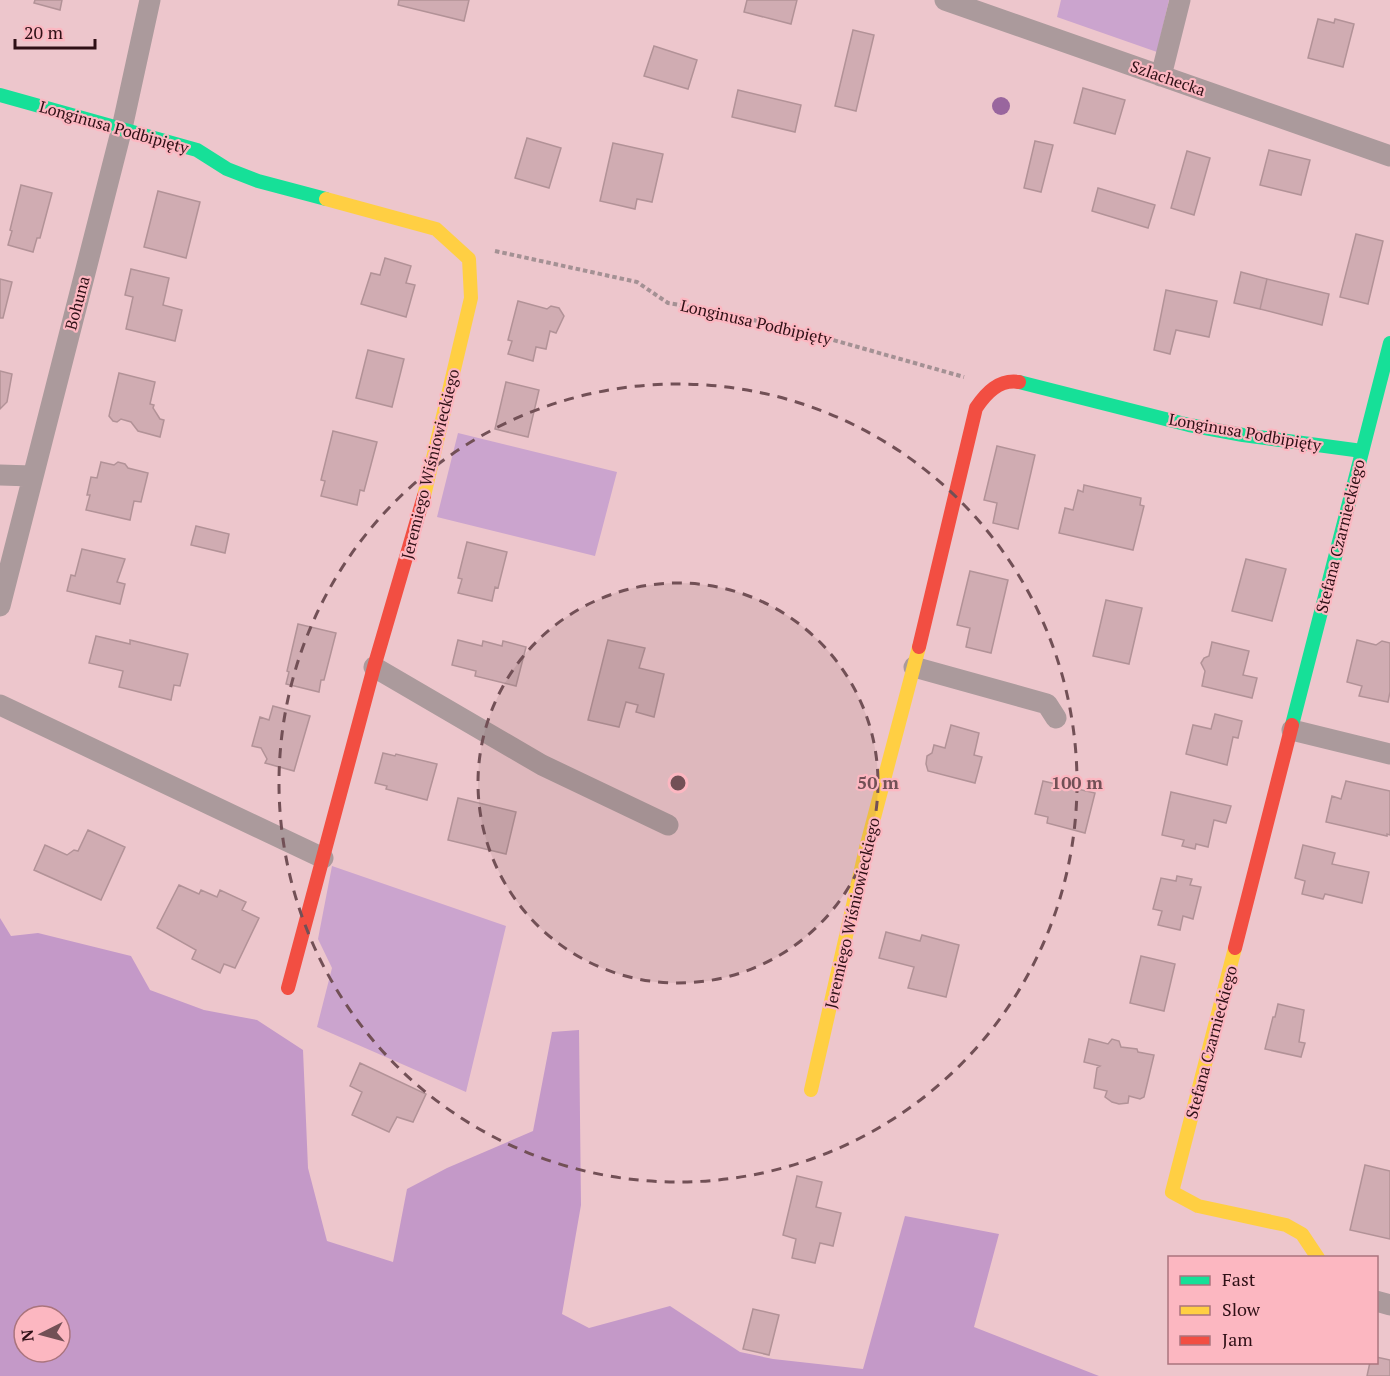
<svg xmlns="http://www.w3.org/2000/svg" width="1390" height="1376" viewBox="0 0 1390 1376" font-family="'PT Serif',serif">
<style>
.green{fill:#cba4ce}
.forest{fill:#c499c8;fill-rule:evenodd}
.building{fill:#d0acb2;stroke:#b29297;stroke-width:1.5}
.lines{fill:none;stroke-linecap:round;stroke-linejoin:round}
.path{stroke:#a49194;stroke-width:4;stroke-dasharray:4.5 3;stroke-linecap:butt}
.street{stroke:#ab9a9c;stroke-width:21}
.fast{stroke:#16e098;stroke-width:14}
.slow{stroke:#ffcf43;stroke-width:14}
.jam{stroke:#f24e42;stroke-width:14}
.tree{fill:#99669e}
.ring{fill:none;stroke:#725056;stroke-width:3;stroke-dasharray:10 8}
.labels{text-anchor:middle;dominant-baseline:central;stroke-width:4.5;stroke-linejoin:round;paint-order:stroke}
.street-label{font-size:16px;fill:#2f1016;stroke:#fcb7c1}
.centre{fill:#725056;stroke:#fcb7c1;stroke-width:3}
.ring-label{font-size:18px;text-anchor:middle;font-weight:bold;fill:#725056;stroke:#fcb7c1;stroke-width:4.5;stroke-linejoin:round;paint-order:stroke}
</style>
<rect width="100%" height="100%" fill="#edc6cc"/>
<path class="green" d="M 1061,0 L 1169,0 L 1157,52 L 1057,17 Z
M 458,433 L 617,472 L 595,556 L 437,517 Z
M 332,866 L 506,926 L 466,1092 L 317,1027 L 332,968 L 318,939 Z"/>
<path class="forest" d="M 0,918 L 11,936 L 38,933 L 131,956 L 150,990 L 204,1010 L 257,1020 L 303,1050 L 308,1168 L 327,1241 L 393,1262 L 407,1189 L 447,1168 L 533,1131 L 552,1032 L 579,1030 L 581,1205 L 562,1314 L 589,1328 L 670,1306 L 740,1352 L 773,1359 L 863,1369 L 905,1216 L 999,1234 L 974,1327 L 1099,1376 L 0,1376 ZM 24,1316 L 60,1316 L 60,1352 L 24,1352 Z"/>
<path class="building" d="M 35,0 L 62,0 L 60,10 L 34,3 Z
M 399,0 L 469,0 L 464,21 L 398,5 Z
M 747,0 L 797,0 L 791,24 L 744,12 Z
M 1318,19 L 1334,23 L 1335,19 L 1354,24 L 1343,67 L 1308,58 Z
M 853,30 L 874,35 L 856,111 L 835,106 Z
M 654,46 L 697,60 L 688,89 L 644,76 Z
M 1083,88 L 1125,100 L 1115,134 L 1074,123 Z
M 738,90 L 801,105 L 795,132 L 732,117 Z
M 527,138 L 561,148 L 549,188 L 515,178 Z
M 1035,141 L 1053,145 L 1041,192 L 1024,188 Z
M 613,143 L 663,154 L 652,202 L 637,199 L 635,209 L 600,201 Z
M 1269,150 L 1310,160 L 1301,195 L 1260,185 Z
M 1187,151 L 1210,158 L 1194,215 L 1171,208 Z
M 21,185 L 52,193 L 40,238 L 37,238 L 33,252 L 8,245 L 12,231 L 10,230 Z
M 1098,188 L 1155,205 L 1148,228 L 1092,211 Z
M 158,191 L 200,202 L 186,258 L 144,247 Z
M 1356,234 L 1383,241 L 1368,304 L 1340,297 Z
M 385,258 L 411,266 L 406,283 L 415,285 L 406,317 L 361,304 L 371,273 L 380,275 Z
M 131,269 L 169,278 L 163,305 L 182,310 L 175,341 L 126,329 L 133,297 L 125,295 Z
M 1241,272 L 1267,279 L 1260,309 L 1234,303 Z
M 0,279 L 12,282 L 3,318 L 0,318 Z
M 1267,279 L 1329,294 L 1322,325 L 1260,309 Z
M 1166,290 L 1217,301 L 1209,337 L 1176,330 L 1170,354 L 1154,350 Z
M 518,301 L 547,309 L 551,306 L 559,308 L 564,316 L 556,333 L 550,331 L 546,349 L 536,347 L 533,361 L 508,354 L 512,341 L 508,340 Z
M 368,350 L 404,359 L 392,407 L 356,398 Z
M 0,371 L 12,374 L 7,402 L 0,409 Z
M 119,373 L 155,382 L 150,404 L 154,405 L 153,408 L 160,419 L 164,420 L 160,437 L 138,431 L 131,422 L 121,419 L 117,422 L 113,421 L 109,416 Z
M 506,382 L 539,390 L 528,437 L 495,429 Z
M 333,431 L 377,442 L 364,491 L 360,490 L 357,505 L 321,496 L 325,481 L 321,480 Z
M 997,446 L 1035,455 L 1018,529 L 993,523 L 997,503 L 984,500 Z
M 101,462 L 114,465 L 118,462 L 125,464 L 128,468 L 148,473 L 141,502 L 134,501 L 130,520 L 86,510 L 90,495 L 87,495 L 91,477 L 97,478 Z
M 1084,485 L 1141,498 L 1140,505 L 1144,506 L 1133,550 L 1059,533 L 1065,508 L 1073,510 L 1078,490 L 1083,492 Z
M 196,526 L 229,534 L 225,553 L 191,545 Z
M 467,542 L 507,552 L 498,588 L 495,587 L 492,601 L 458,593 L 462,579 L 458,578 Z
M 82,549 L 125,559 L 117,582 L 125,584 L 120,604 L 67,591 L 71,575 L 75,576 Z
M 1246,559 L 1286,569 L 1272,621 L 1232,611 Z
M 970,571 L 1008,580 L 991,653 L 966,647 L 970,628 L 957,625 Z
M 1106,600 L 1142,608 L 1129,664 L 1093,656 Z
M 298,624 L 336,633 L 324,680 L 321,680 L 319,692 L 286,684 L 289,672 L 287,671 Z
M 96,636 L 130,644 L 130,640 L 188,654 L 180,686 L 174,685 L 171,700 L 119,687 L 123,671 L 89,663 Z
M 458,640 L 482,646 L 483,641 L 502,646 L 503,641 L 526,647 L 516,686 L 475,676 L 476,671 L 452,665 Z
M 608,640 L 645,648 L 639,668 L 664,674 L 654,717 L 636,712 L 638,705 L 626,702 L 619,727 L 588,720 Z
M 1357,640 L 1376,645 L 1382,641 L 1390,643 L 1390,692 L 1388,702 L 1359,696 L 1362,686 L 1347,682 Z
M 1212,642 L 1249,651 L 1243,675 L 1257,678 L 1252,698 L 1202,686 L 1205,671 L 1201,663 L 1204,658 L 1209,656 Z
M 273,706 L 310,716 L 294,771 L 265,763 L 267,759 L 261,748 L 252,746 L 260,717 L 269,720 Z
M 1215,714 L 1242,721 L 1238,738 L 1233,737 L 1227,765 L 1186,754 L 1193,725 L 1211,729 Z
M 951,725 L 979,733 L 974,755 L 982,757 L 975,783 L 928,771 L 926,764 L 927,756 L 932,753 L 934,745 L 945,748 Z
M 383,753 L 395,756 L 396,754 L 437,764 L 427,800 L 386,789 L 387,786 L 375,783 Z
M 1043,781 L 1095,793 L 1085,833 L 1047,823 L 1048,817 L 1035,814 Z
M 1346,781 L 1390,791 L 1390,835 L 1387,834 L 1387,836 L 1326,822 L 1332,796 L 1341,799 Z
M 1171,792 L 1231,806 L 1226,823 L 1214,820 L 1208,847 L 1196,844 L 1195,849 L 1182,846 L 1184,840 L 1162,835 Z
M 458,798 L 516,812 L 506,854 L 448,840 Z
M 88,830 L 125,847 L 101,900 L 34,870 L 45,845 L 67,855 L 74,850 L 78,851 Z
M 1303,845 L 1335,853 L 1332,864 L 1369,872 L 1362,903 L 1325,894 L 1323,899 L 1302,894 L 1305,881 L 1295,878 Z
M 1177,876 L 1192,879 L 1190,885 L 1201,887 L 1193,919 L 1183,916 L 1180,930 L 1158,925 L 1162,911 L 1153,909 L 1161,878 L 1176,881 Z
M 179,885 L 199,894 L 201,890 L 217,897 L 220,890 L 246,902 L 242,910 L 259,918 L 235,968 L 224,964 L 220,973 L 192,959 L 196,950 L 157,928 Z
M 886,932 L 920,941 L 922,935 L 959,945 L 946,997 L 908,988 L 914,967 L 879,958 Z
M 1141,956 L 1175,964 L 1164,1011 L 1130,1003 Z
M 1278,1004 L 1304,1010 L 1299,1042 L 1305,1043 L 1301,1057 L 1265,1049 L 1273,1017 L 1275,1017 Z
M 1089,1039 L 1108,1044 L 1112,1039 L 1119,1041 L 1121,1047 L 1137,1049 L 1138,1052 L 1154,1055 L 1144,1097 L 1140,1099 L 1129,1096 L 1128,1103 L 1119,1104 L 1112,1102 L 1105,1097 L 1107,1091 L 1094,1088 L 1097,1068 L 1100,1066 L 1084,1062 Z
M 360,1063 L 426,1094 L 413,1122 L 397,1117 L 389,1132 L 352,1115 L 362,1092 L 350,1086 Z
M 1365,1165 L 1390,1171 L 1390,1239 L 1350,1230 Z
M 797,1176 L 822,1182 L 816,1207 L 841,1213 L 833,1246 L 820,1243 L 815,1263 L 792,1258 L 796,1239 L 783,1235 Z
M 753,1309 L 779,1315 L 769,1355 L 743,1349 Z
M 1376,1357 L 1390,1360 L 1390,1376 L 1367,1376 L 1370,1362 L 1376,1362 Z"/>
<g class="lines">
<path class="path" d="M 495,251 L 637,282 L 668,303 L 720,312 L 812,334 L 964,377"/>
<path class="street" d="M 945,0 L 1390,156
M 1161,76 L 1180,0
M 0,475 L 32,476
M 0,606 L 122,128 L 150,0
M 374,667 L 542,765 L 668,825
M 914,667 L 1047,704 L 1056,718
M 0,705 L 323,858
M 1292,730 L 1390,754
M 1376,1301 L 1390,1305"/>
<path class="fast" d="M 0,95 L 197,150 L 227,169 L 258,181 L 326,199
M 1019,382 L 1189,425 L 1243,435 L 1362,451
M 1292,725 L 1390,343"/>
<path class="slow" d="M 326,199 L 436,229 L 469,259 L 471,298 L 424,496
M 1235,948 L 1172,1192 L 1198,1206 L 1286,1225 L 1302,1234 L 1318,1258
M 811,1090 L 866,848 L 919,647"/>
<path class="jam" d="M 919,647 L 976,408 C 986,393 999,379 1019,382
M 1235,948 L 1292,725
M 288,988 L 374,667 L 424,496"/>
</g>
<circle class="tree" cx="1001" cy="106" r="9"/>
<circle cx="678" cy="783" r="200" fill="#725056" fill-opacity=".12"/>
<g class="ring">
<circle cx="678" cy="783" r="200"/>
<circle cx="678" cy="783" r="399"/>
</g>
<g class="labels">
<g class="street-label">
<text transform="translate(1168 78) rotate(19)">Szlachecka</text>
<text transform="translate(114 127) rotate(16)">Longinusa Podbipięty</text>
<text transform="translate(77 303) rotate(-75)">Bohuna</text>
<text transform="translate(756 322) rotate(13)">Longinusa Podbipięty</text>
<text transform="translate(1245 432) rotate(10)">Longinusa Podbipięty</text>
<text transform="translate(430 464) rotate(-76)">Jeremiego Wiśniowieckiego</text>
<text transform="translate(1340 536) rotate(-76)">Stefana Czarnieckiego</text>
<text transform="translate(852 913) rotate(-77)">Jeremiego Wiśniowieckiego</text>
<text transform="translate(1211 1042) rotate(-75)">Stefana Czarnieckiego</text>
</g>
</g>
<circle cx="678" cy="783" r="9" class="centre"/>
<g class="ring-label">
<text x="878" y="789">50 m</text>
<text x="1077" y="789">100 m</text>
</g>
<rect x="1168" y="1256" width="210" height="108" fill="#fcb7c1" stroke="#aa747d" stroke-width="1.5"/>
<rect x="1180" y="1276" width="30" height="9" fill="#16e098" stroke="#aa747d" stroke-width="1.5"/>
<text x="1222" y="1286" font-size="18" fill="#2f1016">Fast</text>
<rect x="1180" y="1306" width="30" height="9" fill="#ffcf43" stroke="#aa747d" stroke-width="1.5"/>
<text x="1222" y="1316" font-size="18" fill="#2f1016">Slow</text>
<rect x="1180" y="1336" width="30" height="9" fill="#f24e42" stroke="#aa747d" stroke-width="1.5"/>
<text x="1222" y="1346" font-size="18" fill="#2f1016">Jam</text>
<g transform="translate(42 1334) rotate(264)"><circle r="28" fill="#fcb7c1" stroke="#aa747d" stroke-width="1.5"/>
<path d="M0-4.5L10 22L0 15L-10 22Z" fill="#725056"/>
<text y="-9" font-size="16" font-weight="bold" text-anchor="middle" fill="#2f1016">N</text>
</g>
<path d="M15 39v9h80v-9" fill="none" stroke="#2f1016" stroke-width="3"/>
<text x="24" y="39" font-size="18" fill="#2f1016" stroke="#fcb7c1" stroke-width="4.5" paint-order="stroke">20 m</text>
</svg>
